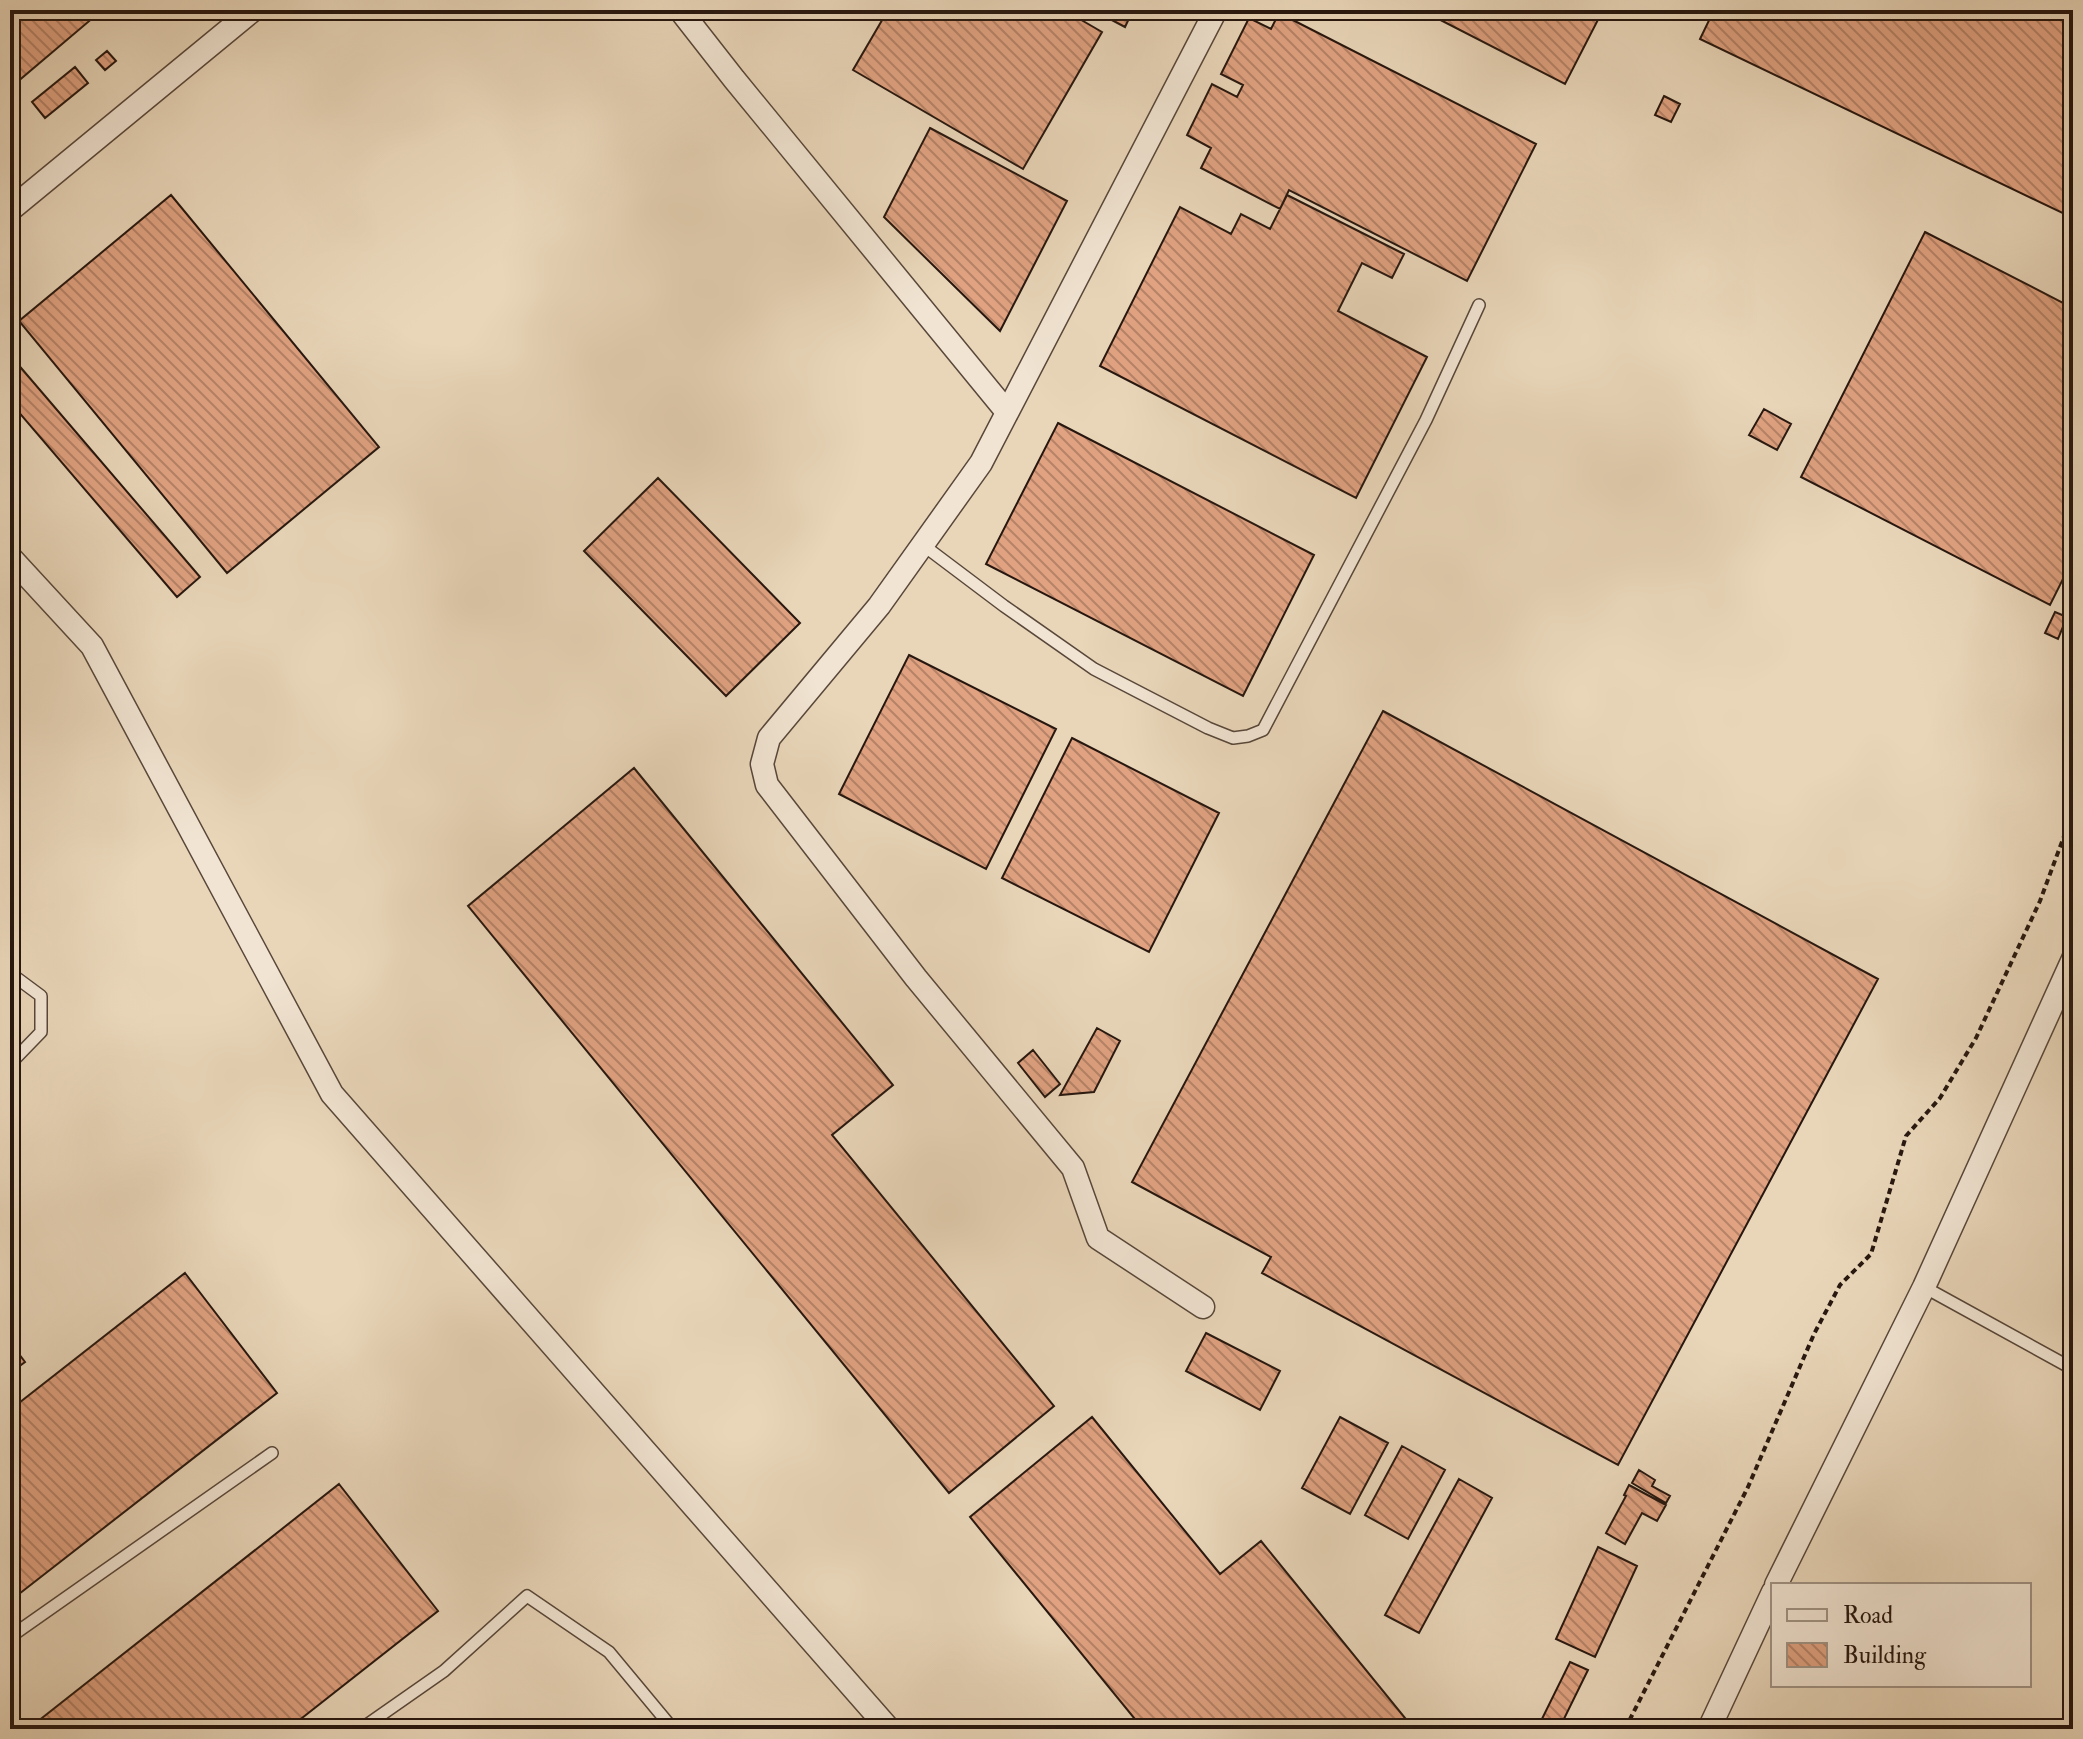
<svg xmlns="http://www.w3.org/2000/svg" width="2083" height="1739" viewBox="0 0 2083 1739" font-family="'IM FELL Double Pica',serif">
<style>
.building{fill:url(#building-back-hatch);stroke:#27170f;stroke-width:2}
.lines{fill:none;stroke-linecap:round;stroke-linejoin:round}
.service-casing{stroke:#58473a;stroke-width:14}
.minor-casing{stroke:#58473a;stroke-width:25}
.path{stroke:#27170f;stroke-width:4;stroke-dasharray:6 4;stroke-linecap:butt}
.service{stroke:#f1e4d2;stroke-width:11}
.minor{stroke:#f1e4d2;stroke-width:22}
</style>
<defs>
<pattern id="building-back-hatch" width="6" height="6" patternUnits="userSpaceOnUse" patternTransform="scale(2)"><rect width="6" height="6" fill="#e0a281"/><path d="M-1 5l2 2M0 0l6 6M5-1l2 2" fill="none" stroke="#b68368"/></pattern>
</defs>
<rect width="100%" height="100%" fill="#e9d6b9"/>
<filter id="stains"><feTurbulence type="fractalNoise" baseFrequency=".0025" numOctaves="4"/><feColorMatrix values="0 0 0 0 .2 0 0 0 0 .09 0 0 0 0 .02 0 0 0 .5 -.17"/></filter>
<radialGradient id="worn" r=".72"><stop offset=".6" stop-color="#630" stop-opacity="0"/><stop offset="1" stop-color="#630" stop-opacity=".3"/></radialGradient>
<path class="building" d="M 10,10 L 88,10 L 94,17 L 10,88 Z
M 888,10 L 1064,10 L 1102,32 L 1023,169 L 853,70 Z
M 1093,10 L 1133,10 L 1125,27 Z
M 1421,10 L 1603,10 L 1565,84 Z
M 1714,10 L 2073,10 L 2073,218 L 1700,39 Z
M 1279,13 L 1536,144 L 1467,281 L 1289,190 L 1280,209 L 1201,168 L 1211,148 L 1187,135 L 1212,84 L 1237,97 L 1243,85 L 1221,74 L 1249,18 L 1271,29 Z
M 107,51 L 116,61 L 105,70 L 96,60 Z
M 75,67 L 88,83 L 45,118 L 32,102 Z
M 1664,96 L 1680,104 L 1671,122 L 1655,115 Z
M 930,128 L 1067,201 L 1000,331 L 884,217 Z
M 171,195 L 379,447 L 227,573 L 19,321 Z
M 1287,195 L 1404,254 L 1392,278 L 1362,263 L 1338,311 L 1427,357 L 1356,498 L 1100,366 L 1180,207 L 1231,234 L 1241,214 L 1270,229 Z
M 1925,232 L 2073,308 L 2073,559 L 2050,605 L 1801,477 Z
M 10,355 L 200,577 L 177,597 L 10,402 Z
M 1764,409 L 1791,424 L 1777,450 L 1749,435 Z
M 1058,423 L 1314,555 L 1243,696 L 986,564 Z
M 658,478 L 800,623 L 726,696 L 584,551 Z
M 2055,612 L 2067,617 L 2058,639 L 2045,633 Z
M 909,655 L 1056,729 L 986,869 L 839,794 Z
M 1383,711 L 1878,979 L 1618,1465 L 1262,1273 L 1271,1257 L 1132,1182 Z
M 1072,738 L 1219,813 L 1149,952 L 1002,878 Z
M 634,768 L 893,1085 L 832,1135 L 1054,1406 L 949,1493 L 468,906 Z
M 1097,1028 L 1120,1041 L 1094,1092 L 1060,1095 Z
M 1033,1050 L 1060,1084 L 1045,1097 L 1018,1063 Z
M 185,1273 L 277,1393 L 10,1601 L 10,1410 Z
M 1206,1333 L 1280,1371 L 1260,1410 L 1186,1371 Z
M 10,1342 L 25,1362 L 10,1373 Z
M 1092,1417 L 1220,1574 L 1261,1541 L 1414,1729 L 1143,1729 L 970,1517 Z
M 1340,1417 L 1388,1443 L 1350,1514 L 1302,1488 Z
M 1402,1446 L 1445,1470 L 1408,1539 L 1365,1515 Z
M 1639,1470 L 1655,1480 L 1652,1486 L 1670,1496 L 1666,1503 L 1632,1483 Z
M 1459,1479 L 1492,1498 L 1419,1633 L 1385,1615 Z
M 339,1484 L 438,1611 L 288,1729 L 28,1729 Z
M 1629,1485 L 1666,1505 L 1657,1521 L 1642,1513 L 1625,1544 L 1606,1533 L 1626,1496 L 1624,1495 Z
M 1598,1547 L 1637,1566 L 1595,1657 L 1556,1639 Z
M 1570,1662 L 1588,1670 L 1559,1729 L 1537,1729 Z"/>
<g class="lines">
<g class="service-casing">
<path id="service" d="M 923,545 L 1004,606 L 1094,669 L 1208,728 L 1233,738 L 1248,736 L 1263,730 L 1426,420 L 1479,305
M 10,975 L 14,976 L 41,996 L 41,1032 L 10,1064
M 1924,1287 L 2073,1369
M 10,1637 L 272,1453
M 361,1729 L 444,1671 L 527,1596 L 609,1652 L 673,1729"/>
</g>
<g class="minor-casing">
<path id="minor" d="M 680,10 L 734,79 L 1007,412
M 10,210 L 253,10
M 10,557 L 92,646 L 332,1094 L 889,1729
M 1203,1307 L 1098,1238 L 1073,1168 L 916,978 L 767,785 L 762,764 L 769,738 L 879,606 L 981,463 L 1216,10
M 1776,1585 L 1924,1287 L 2073,959
M 1709,1729 L 1773,1592"/>
</g>
<path class="path" d="M 1625,1729 L 1748,1487 L 1814,1334 L 1840,1285 L 1871,1254 L 1906,1136 L 1940,1098 L 1976,1038 L 2040,901 L 2073,812"/>
<use href="#service" class="service"/>
<use href="#minor" class="minor"/>
</g>
<rect width="2083" height="1739" fill="none" stroke="#e9d6b9" stroke-width="40"/>
<rect x="12" y="12" width="2059" height="1715" fill="none" stroke="#27170f" stroke-width="4"/>
<rect x="20" y="20" width="2043" height="1699" fill="none" stroke="#27170f" stroke-width="2"/>
<rect x="1771" y="1583" width="260" height="104" fill="#f1e4d2" stroke="#a09284" stroke-width="2"/>
<rect x="1787" y="1609" width="40" height="12" fill="#f1e4d2" stroke="#a09284" stroke-width="2"/>
<text x="1843" y="1623" font-size="24" fill="#27170f">Road</text>
<rect x="1787" y="1643" width="40" height="24" fill="url(#building-back-hatch)" stroke="#a09284" stroke-width="2"/>
<text x="1843" y="1663" font-size="24" fill="#27170f">Building</text>
<rect width="100%" height="100%" filter="url(#stains)"/>
<rect width="100%" height="100%" fill="url(#worn)"/>
</svg>
